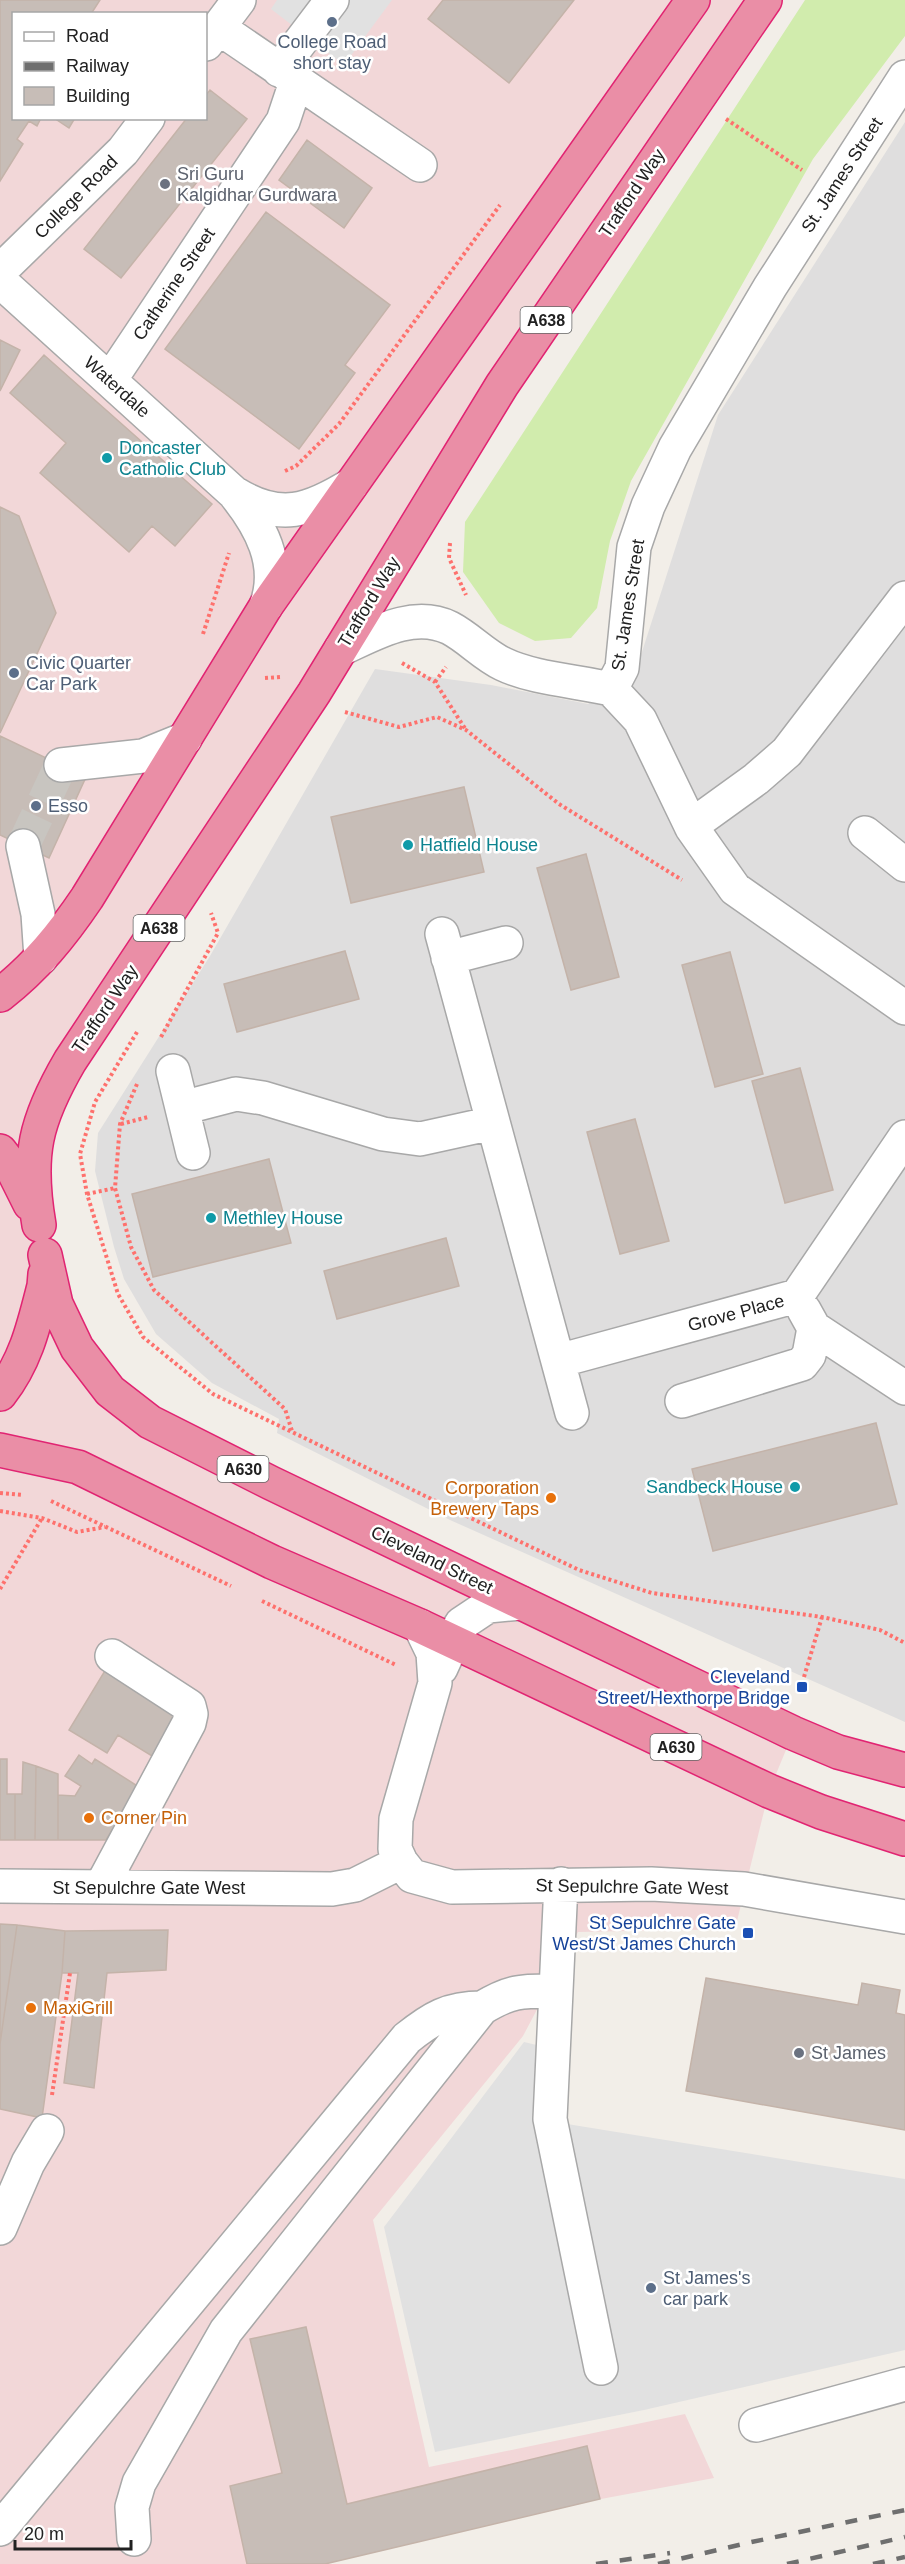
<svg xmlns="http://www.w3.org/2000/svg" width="905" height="2564" viewBox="0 0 905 2564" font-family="Arial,sans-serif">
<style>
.residential{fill:#dfdede}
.commercial{fill:#f2d7d8;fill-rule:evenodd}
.grass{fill:#d1ecad}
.parking{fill:#e1e1e1}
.building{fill:#c7bdb7;stroke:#c4b3a9;stroke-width:1.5}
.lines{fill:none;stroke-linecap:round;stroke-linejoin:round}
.minor-tunnel{stroke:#c8c5c0;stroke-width:33;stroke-dasharray:33 16;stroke-linecap:butt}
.minor-casing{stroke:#a8a8a8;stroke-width:36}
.highway-casing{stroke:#e12472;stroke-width:36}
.path{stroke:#fe716d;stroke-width:4;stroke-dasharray:3 3;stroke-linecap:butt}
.minor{stroke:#fff;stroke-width:33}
.highway{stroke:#ea8ea6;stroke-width:33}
.rail{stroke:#6f6f6f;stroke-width:4.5;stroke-dasharray:12 12;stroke-linecap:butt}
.service-dot{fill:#5c6f8a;stroke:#fff;stroke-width:2}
.worship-dot{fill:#6b7280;stroke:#fff;stroke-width:2}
.culture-dot{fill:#0f9aa8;stroke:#fff;stroke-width:2}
.food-dot{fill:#e8710a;stroke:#fff;stroke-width:2}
.transit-dot{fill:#1a4fb4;stroke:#fff;stroke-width:2}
.labels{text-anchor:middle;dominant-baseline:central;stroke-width:5;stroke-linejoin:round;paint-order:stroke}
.shield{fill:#fff;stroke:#646464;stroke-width:1.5}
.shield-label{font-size:16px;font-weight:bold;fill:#212121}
.service-label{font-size:18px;fill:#4e5e75;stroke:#fff;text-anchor:start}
.worship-label{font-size:18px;fill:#5b616d;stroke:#fff;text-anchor:start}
.street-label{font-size:18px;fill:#212121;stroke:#fff}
.culture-label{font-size:18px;fill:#0d838f;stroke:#fff;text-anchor:start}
.food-label{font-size:18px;fill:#c56008;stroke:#fff;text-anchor:start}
.transit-label{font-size:18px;fill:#164399;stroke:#fff;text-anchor:end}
</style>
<rect width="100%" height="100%" fill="#f2eee8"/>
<path class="residential" d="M 905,122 L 905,1722 L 450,1520 L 277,1433 L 279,1419 L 212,1383 L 156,1334 L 124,1279 L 114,1247 L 95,1171 L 98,1133 L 210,956 L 375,669 L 491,685 L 588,704 L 641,655 L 718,415 Z"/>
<path class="commercial" d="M 0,0 L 765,0 L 51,1094 L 39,1225 L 110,1391 L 793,1733 L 769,1791 L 735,1929 L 578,1932 L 523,2036 L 373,2220 L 429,2467 L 685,2414 L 714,2478 L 250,2564 L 0,2564 ZM 14,14 L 206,14 L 206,118 L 14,118 Z"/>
<path class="grass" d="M 805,0 L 905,0 L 905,36 L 813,159 L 631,481 L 610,541 L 597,608 L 571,638 L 535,641 L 499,623 L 463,572 L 465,522 Z"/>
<path class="parking" d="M 277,0 L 392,0 L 344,65 L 271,9 Z
M 524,2042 L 570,2053 L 561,2123 L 905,2179 L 905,2350 L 644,2410 L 435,2452 L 384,2227 Z"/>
<path class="building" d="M 0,0 L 100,0 L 91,14 L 14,14 L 14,118 L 41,118 L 37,126 L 29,121 L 17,139 L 23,144 L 0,181 Z
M 443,0 L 574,0 L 509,83 L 428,19 Z
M 210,90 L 247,119 L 121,278 L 84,249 L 187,118 L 206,118 L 206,95 Z
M 54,118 L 75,118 L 69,128 Z
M 307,140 L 372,188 L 344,228 L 279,180 Z
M 266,212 L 390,305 L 345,365 L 355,373 L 299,449 L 165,349 Z
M 0,340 L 20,350 L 0,391 Z
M 44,355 L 212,504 L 175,546 L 152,526 L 129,552 L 40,473 L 66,443 L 10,393 Z
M 0,507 L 19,516 L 56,613 L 0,733 Z
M 0,736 L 86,777 L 49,858 L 0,835 Z
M 464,787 L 484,872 L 351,903 L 331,817 Z
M 586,854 L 619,977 L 571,990 L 537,868 Z
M 345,951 L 359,999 L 237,1032 L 224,984 Z
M 730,952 L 763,1074 L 715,1087 L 682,965 Z
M 800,1068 L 833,1190 L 785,1203 L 752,1081 Z
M 635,1119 L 669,1241 L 620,1254 L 587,1132 Z
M 269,1159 L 291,1243 L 153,1277 L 132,1194 Z
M 446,1238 L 459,1286 L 337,1319 L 324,1271 Z
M 876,1423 L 897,1504 L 713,1551 L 692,1469 Z
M 106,1669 L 178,1713 L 152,1756 L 118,1735 L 107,1753 L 69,1730 Z
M 79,1755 L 92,1764 L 95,1759 L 139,1787 L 106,1840 L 58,1840 L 58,1795 L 75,1796 L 81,1786 L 65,1776 Z
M 0,1759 L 7,1759 L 7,1794 L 15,1794 L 15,1840 L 0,1840 Z
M 23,1762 L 36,1766 L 35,1840 L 15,1840 L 15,1794 L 22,1794 Z
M 36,1766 L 58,1774 L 58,1840 L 35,1840 Z
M 0,1924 L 17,1925 L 0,2044 Z
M 17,1925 L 65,1931 L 62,1973 L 42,2118 L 0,2109 L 0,2044 Z
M 168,1930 L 166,1970 L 107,1973 L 94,2088 L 64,2083 L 78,1973 L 62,1973 L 65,1931 Z
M 706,1978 L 858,2005 L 862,1983 L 900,1990 L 896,2013 L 905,2015 L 905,2130 L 686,2091 Z
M 306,2327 L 347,2504 L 587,2446 L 600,2499 L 325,2564 L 247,2564 L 230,2486 L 282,2473 L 250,2339 Z"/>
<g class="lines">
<path class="minor-tunnel" d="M 23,846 L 61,765"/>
<g class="minor-casing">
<path id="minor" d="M 219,28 L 420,165
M 206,44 L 239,0
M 279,70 L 332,0
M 0,271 L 123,151 L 148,118
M 0,281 L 234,493 C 260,525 282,564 266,606
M 110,380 L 283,121 L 296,82
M 236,494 C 280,521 309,511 351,485
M 341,649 C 374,634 413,610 450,628 C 469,638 484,655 503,664 C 534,679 578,681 611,689
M 611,689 L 622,668 L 634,547 L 648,506 L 675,448 L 770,287 L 905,77
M 611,689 L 640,720 L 692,828 L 735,889 L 905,1008
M 61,765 L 143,756 L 185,739
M 691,826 L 756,779 L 787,752 L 905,598
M 865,833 L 905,865
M 23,846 L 38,914 L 41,958
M 442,934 L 572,1413
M 448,958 L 506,943
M 173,1071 L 193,1153
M 182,1108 L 236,1094 L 263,1098 L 383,1134 L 420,1139 L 493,1123
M 804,1310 L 814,1328 L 905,1388
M 558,1361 L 797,1296 L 905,1137
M 682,1401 L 802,1364 L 809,1355 L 814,1328
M 420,1626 L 433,1653 L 435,1683 L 396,1819 L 395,1849 L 401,1862 L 412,1876 L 452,1887 L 651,1884 L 744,1889 L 905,1917
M 441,1668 L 461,1624 L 488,1606 L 521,1603
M 561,1884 L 550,2119 L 601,2368
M 0,1886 L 332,1889 L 355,1885 L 401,1862
M 101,1887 L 189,1723 L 191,1714 L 189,1706 L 112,1656
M 0,2228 L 28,2163 L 47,2131
M 756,2425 L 905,2384
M 0,2529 L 407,2038 C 432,2018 448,2008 482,2008
M 134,2539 L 132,2507 L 139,2483 L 226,2331 L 482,2008 C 512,1990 522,1991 556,1991"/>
</g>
<g class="highway-casing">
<path id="highway" d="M 0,995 C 36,967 62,935 87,898 L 266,606 L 693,0
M 0,1151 L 10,1164 L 30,1204
M 39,1225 C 27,1155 35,1121 70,1061 L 314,693 L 502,385 L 765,0
M 45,1255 L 56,1304 L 77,1348 L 110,1391 L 150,1422 L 271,1483 L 793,1733 L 838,1752 L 905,1770
M 0,1394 C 26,1361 34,1325 44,1286 L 45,1274
M 0,1450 L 78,1467 L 272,1562 L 420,1626 L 769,1791 L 821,1812 L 905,1839"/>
</g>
<path class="path" d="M 726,119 L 802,170
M 285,471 L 296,466 L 339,424 L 500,205
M 450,543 L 449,558 L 466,595
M 203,634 L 229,553
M 402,663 L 435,682 L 466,730
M 265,678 L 281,677
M 435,682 L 446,667
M 345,712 L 399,727 L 437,717 L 466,730 L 559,804 L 682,880
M 137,1032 L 95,1102 L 80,1154 L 87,1194 L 118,1294 L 143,1337 L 213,1394 L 579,1570 L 652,1593 L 822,1617 L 880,1630 L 905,1643
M 161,1037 L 218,933 L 211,913
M 137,1084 L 120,1124 L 115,1188 L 131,1247 L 154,1290 L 285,1409 L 292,1431
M 121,1124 L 148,1117
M 87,1194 L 115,1188
M 0,1493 L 23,1495
M 51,1501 L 231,1586
M 0,1511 L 42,1518 L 77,1532 L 105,1527
M 0,1589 L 42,1518
M 262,1601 L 396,1665
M 804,1677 L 822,1617
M 52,2095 L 70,1973"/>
<use href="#minor" class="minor"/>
<use href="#highway" class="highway"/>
<path class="rail" d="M 596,2564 L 670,2553
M 658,2564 L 747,2543 L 905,2510
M 787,2564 L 905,2537
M 873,2564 L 905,2557"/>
</g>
<g class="service-dot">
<circle cx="332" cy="22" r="6"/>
<circle cx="14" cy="673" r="6"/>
<circle cx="36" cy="806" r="6"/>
<circle cx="651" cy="2288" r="6"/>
</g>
<g class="worship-dot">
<circle cx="165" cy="184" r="6"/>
<circle cx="799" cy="2053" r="6"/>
</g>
<g class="culture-dot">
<circle cx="107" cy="458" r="6"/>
<circle cx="408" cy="845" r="6"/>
<circle cx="211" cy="1218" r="6"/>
<circle cx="795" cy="1487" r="6"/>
</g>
<g class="food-dot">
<circle cx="551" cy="1498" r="6"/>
<circle cx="89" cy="1818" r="6"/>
<circle cx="31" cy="2008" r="6"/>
</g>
<g class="transit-dot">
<rect x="796" y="1681" width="12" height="12" rx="3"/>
<rect x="742" y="1927" width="12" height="12" rx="3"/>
</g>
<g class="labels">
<g class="shield">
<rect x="520.5" y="307" width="51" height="26" rx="4.5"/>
<rect x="133.5" y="915" width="51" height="26" rx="4.5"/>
<rect x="217.5" y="1456" width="51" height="26" rx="4.5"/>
<rect x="650.5" y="1734" width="51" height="26" rx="4.5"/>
</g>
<g class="shield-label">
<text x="546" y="320">A638</text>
<text x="159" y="928">A638</text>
<text x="243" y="1469">A630</text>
<text x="676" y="1747">A630</text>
</g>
<g class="service-label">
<text x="332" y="42" text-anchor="middle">College Road<tspan x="332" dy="21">short stay</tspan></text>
<text x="26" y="663">Civic Quarter<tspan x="26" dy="21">Car Park</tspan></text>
<text x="48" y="806">Esso</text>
<text x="663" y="2278">St James's<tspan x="663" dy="21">car park</tspan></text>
</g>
<g class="worship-label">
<text x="177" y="174">Sri Guru<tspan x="177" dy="21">Kalgidhar Gurdwara</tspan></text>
<text x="811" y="2053">St James</text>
</g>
<g class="street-label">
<text transform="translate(842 175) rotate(-57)">St. James Street</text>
<text transform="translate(632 193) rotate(-56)">Trafford Way</text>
<text transform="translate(76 197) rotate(-45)">College Road</text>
<text transform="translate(174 284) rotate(-56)">Catherine Street</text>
<text transform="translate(117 387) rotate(42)">Waterdale</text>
<text transform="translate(369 602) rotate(-59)">Trafford Way</text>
<text transform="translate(628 605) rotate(-81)">St. James Street</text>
<text transform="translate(105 1009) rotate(-56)">Trafford Way</text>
<text transform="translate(736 1313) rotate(-15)">Grove Place</text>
<text transform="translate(432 1560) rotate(26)">Cleveland Street</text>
<text transform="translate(632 1887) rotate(1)">St Sepulchre Gate West</text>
<text x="149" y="1888">St Sepulchre Gate West</text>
</g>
<g class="culture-label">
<text x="119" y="448">Doncaster<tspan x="119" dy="21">Catholic Club</tspan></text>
<text x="420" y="845">Hatfield House</text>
<text x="223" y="1218">Methley House</text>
<text x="783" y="1487" text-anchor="end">Sandbeck House</text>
</g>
<g class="food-label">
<text x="539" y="1488" text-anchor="end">Corporation<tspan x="539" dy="21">Brewery Taps</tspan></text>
<text x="101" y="1818">Corner Pin</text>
<text x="43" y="2008">MaxiGrill</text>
</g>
<g class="transit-label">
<text x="790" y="1677">Cleveland<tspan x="790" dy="21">Street/Hexthorpe Bridge</tspan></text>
<text x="736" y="1923">St Sepulchre Gate<tspan x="736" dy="21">West/St James Church</tspan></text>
</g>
</g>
<rect x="12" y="12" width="195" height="108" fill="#ffffff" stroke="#a6a6a6" stroke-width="1.5"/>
<rect x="24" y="32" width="30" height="9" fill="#ffffff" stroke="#a6a6a6" stroke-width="1.5"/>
<text x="66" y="42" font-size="18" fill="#212121">Road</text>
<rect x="24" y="62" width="30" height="9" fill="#6f6f6f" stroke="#a6a6a6" stroke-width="1.5"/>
<text x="66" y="72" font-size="18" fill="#212121">Railway</text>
<rect x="24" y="87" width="30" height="18" fill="#c7bdb7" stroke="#a6a6a6" stroke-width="1.5"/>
<text x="66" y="102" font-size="18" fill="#212121">Building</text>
<path d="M15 2540v9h116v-9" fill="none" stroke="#212121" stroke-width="3"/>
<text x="24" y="2540" font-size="18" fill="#212121" stroke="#ffffff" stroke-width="4.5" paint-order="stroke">20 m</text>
</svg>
